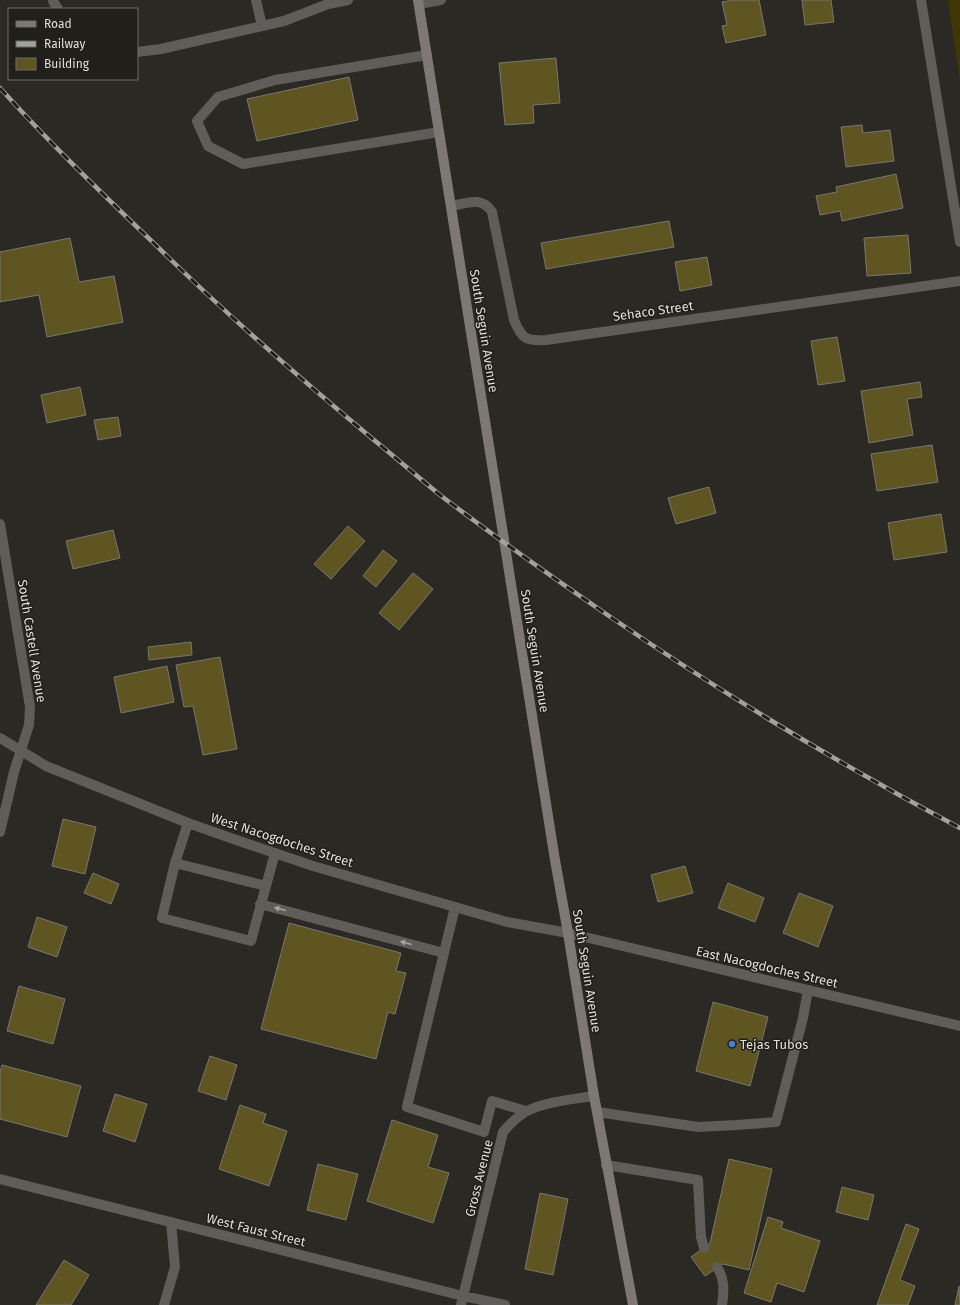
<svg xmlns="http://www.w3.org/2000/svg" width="960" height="1305" viewBox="0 0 960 1305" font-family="'Fira Sans',sans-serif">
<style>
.green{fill:#403705}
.building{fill:#5f5521;stroke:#787770}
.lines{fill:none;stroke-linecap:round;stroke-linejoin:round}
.lane{stroke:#5f5c5a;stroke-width:10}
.street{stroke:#5f5c5a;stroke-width:10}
.secondary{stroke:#7d7876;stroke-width:10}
.rail-casing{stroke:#a2a29d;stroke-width:4.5}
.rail{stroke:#201f1a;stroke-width:3;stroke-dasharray:9;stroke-linecap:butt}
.oneway{fill:#a5a4a1}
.shop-dot{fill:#3f7fe0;stroke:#201f1a;stroke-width:1.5}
.labels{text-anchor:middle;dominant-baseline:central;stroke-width:3;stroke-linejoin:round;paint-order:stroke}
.street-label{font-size:13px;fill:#dfdfdb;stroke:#201f1a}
.poi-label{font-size:13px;fill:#dfdfdb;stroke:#201f1a;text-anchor:start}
</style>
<rect width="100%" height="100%" fill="#2a2923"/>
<path class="green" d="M 948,0 L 960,0 L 960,82 Z"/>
<path class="building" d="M 733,0 L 759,0 L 766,35 L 726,43 L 722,26 L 727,25 L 722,2 Z
M 802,0 L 831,0 L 834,22 L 805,25 Z
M 556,58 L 560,103 L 533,105 L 534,123 L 505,125 L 499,63 Z
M 349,77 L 358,120 L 257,141 L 247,99 Z
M 862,125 L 863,133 L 890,130 L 894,161 L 846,167 L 841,127 Z
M 896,174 L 903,208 L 842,221 L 840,211 L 820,215 L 816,196 L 837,192 L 836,187 Z
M 669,221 L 674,247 L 546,269 L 541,243 Z
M 908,235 L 911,273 L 867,276 L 864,238 Z
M 70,238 L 79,282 L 114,276 L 123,322 L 47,337 L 39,295 L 0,302 L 0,252 Z
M 707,257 L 712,285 L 680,291 L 675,262 Z
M 837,337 L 845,381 L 818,385 L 811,341 Z
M 920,382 L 922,397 L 907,399 L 913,435 L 869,443 L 861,391 Z
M 80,387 L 86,415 L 47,423 L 41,395 Z
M 118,417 L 121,436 L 98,440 L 94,420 Z
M 932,445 L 938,482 L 877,491 L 871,454 Z
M 709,487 L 716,513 L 676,524 L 668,498 Z
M 941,514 L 947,552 L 894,560 L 888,523 Z
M 348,526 L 365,541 L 331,579 L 314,564 Z
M 113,530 L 120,558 L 73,569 L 66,541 Z
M 383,550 L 397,561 L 376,587 L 363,576 Z
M 413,573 L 433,589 L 399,630 L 379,613 Z
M 191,642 L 192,655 L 149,660 L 148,647 Z
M 220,657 L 237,749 L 203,755 L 193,706 L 184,707 L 176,665 Z
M 167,666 L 174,702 L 121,713 L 114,677 Z
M 63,819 L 96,827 L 85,874 L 52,866 Z
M 685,866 L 693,893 L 658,902 L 651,875 Z
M 93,873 L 119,884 L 111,904 L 84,893 Z
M 728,883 L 764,898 L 755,922 L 718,908 Z
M 799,893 L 833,906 L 818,947 L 783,933 Z
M 37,917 L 67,927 L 57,957 L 28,947 Z
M 289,923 L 401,953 L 396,971 L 406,973 L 395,1014 L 388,1012 L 376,1059 L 261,1029 Z
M 19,986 L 65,999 L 53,1044 L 7,1031 Z
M 713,1002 L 768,1017 L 750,1086 L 696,1071 Z
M 210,1056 L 237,1065 L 226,1100 L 198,1091 Z
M 2,1065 L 81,1086 L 67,1137 L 0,1119 L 0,1072 Z
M 115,1094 L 147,1104 L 135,1142 L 103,1131 Z
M 240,1105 L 266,1114 L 263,1123 L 287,1131 L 269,1186 L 219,1169 Z
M 392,1120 L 438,1135 L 428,1167 L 449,1173 L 433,1223 L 367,1201 Z
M 729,1159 L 772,1169 L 749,1270 L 723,1264 L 705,1276 L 691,1257 L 710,1243 Z
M 318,1164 L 358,1174 L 346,1220 L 307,1210 Z
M 842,1187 L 874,1195 L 868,1220 L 836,1212 Z
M 540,1193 L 568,1199 L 553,1275 L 525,1269 Z
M 768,1217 L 783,1222 L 781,1228 L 820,1241 L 804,1292 L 777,1283 L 771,1302 L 744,1293 Z
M 906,1224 L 919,1229 L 900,1280 L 915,1286 L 908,1305 L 877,1305 Z
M 64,1260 L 89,1275 L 71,1305 L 36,1305 Z
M 959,1286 L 960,1305 L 955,1305 Z"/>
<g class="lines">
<path class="lane" d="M 256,0 L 262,26
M 328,0 L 328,4 L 348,0
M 53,1 L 58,9
M 137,52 L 161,49 L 284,21 L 328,4
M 427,55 L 275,80 L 218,97 L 197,121 L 208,146 L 243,164 L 439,132
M 188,823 L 175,863 L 162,918 L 251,941 L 275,853
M 175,863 L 266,886
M 260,904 L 444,953
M 455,907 L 407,1107 L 484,1132 L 492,1101 L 526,1111
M 597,1112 L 698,1127 L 736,1125 L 776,1122 L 803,1018 L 808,990
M 606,1165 L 698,1180 L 701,1237 L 704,1248
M 717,1267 C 725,1279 724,1292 722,1305
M 164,1305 L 175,1267 L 171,1222"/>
<path class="street" d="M 921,0 L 960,242
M 419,4 L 441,0
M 451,206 C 467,203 482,196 492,212 L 514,320 C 522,339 525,341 546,340 L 960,281
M 0,524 L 30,707 L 29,725 L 14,772 L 0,832
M 0,738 L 46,766 L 188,823 L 245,843 L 313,866 L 507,922 L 568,933 L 960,1026
M 0,1179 L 463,1296 L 505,1305
M 461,1305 L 503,1132 C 510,1124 518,1116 527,1111 C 544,1102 574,1099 594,1096"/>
<path class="secondary" d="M 418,0 L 555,860 L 568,933 L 594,1096 L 633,1305"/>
<g class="rail-casing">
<path id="rail" d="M 0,88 C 53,147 111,202 168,257 C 234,321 303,381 374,440 C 396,458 418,477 440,495 C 495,537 552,577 609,616 C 722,693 839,764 960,828"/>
</g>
<use href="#rail" class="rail"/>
</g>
<defs><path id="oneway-solid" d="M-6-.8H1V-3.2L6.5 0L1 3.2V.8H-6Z"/></defs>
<g class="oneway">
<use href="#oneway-solid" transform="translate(280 909) rotate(-165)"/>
<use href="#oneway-solid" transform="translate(406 943) rotate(-165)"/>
</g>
<circle class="shop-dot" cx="732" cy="1044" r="4"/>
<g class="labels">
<g class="street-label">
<text transform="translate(653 311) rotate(-8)">Sehaco Street</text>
<text transform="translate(484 331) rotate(81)">South Seguin Avenue</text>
<text transform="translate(32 641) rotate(81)">South Castell Avenue</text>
<text transform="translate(535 651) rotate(81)">South Seguin Avenue</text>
<text transform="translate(282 840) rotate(18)">West Nacogdoches Street</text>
<text transform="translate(767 967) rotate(13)">East Nacogdoches Street</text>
<text transform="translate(587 971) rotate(81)">South Seguin Avenue</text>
<text transform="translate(479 1178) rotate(-76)">Gross Avenue</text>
<text transform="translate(256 1230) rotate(14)">West Faust Street</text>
</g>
<g class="poi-label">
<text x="740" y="1044">Tejas Tubos</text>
</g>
</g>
<rect x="8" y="8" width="130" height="72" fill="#201f1a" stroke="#6c6c67"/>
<rect x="16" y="21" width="20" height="6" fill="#7d7876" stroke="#6c6c67"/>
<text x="44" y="28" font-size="12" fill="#dfdfdb">Road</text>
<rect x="16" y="41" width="20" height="6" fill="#a2a29d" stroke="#6c6c67"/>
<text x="44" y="48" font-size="12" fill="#dfdfdb">Railway</text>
<rect x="16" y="58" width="20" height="12" fill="#5f5521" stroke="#6c6c67"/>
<text x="44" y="68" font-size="12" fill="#dfdfdb">Building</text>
</svg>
